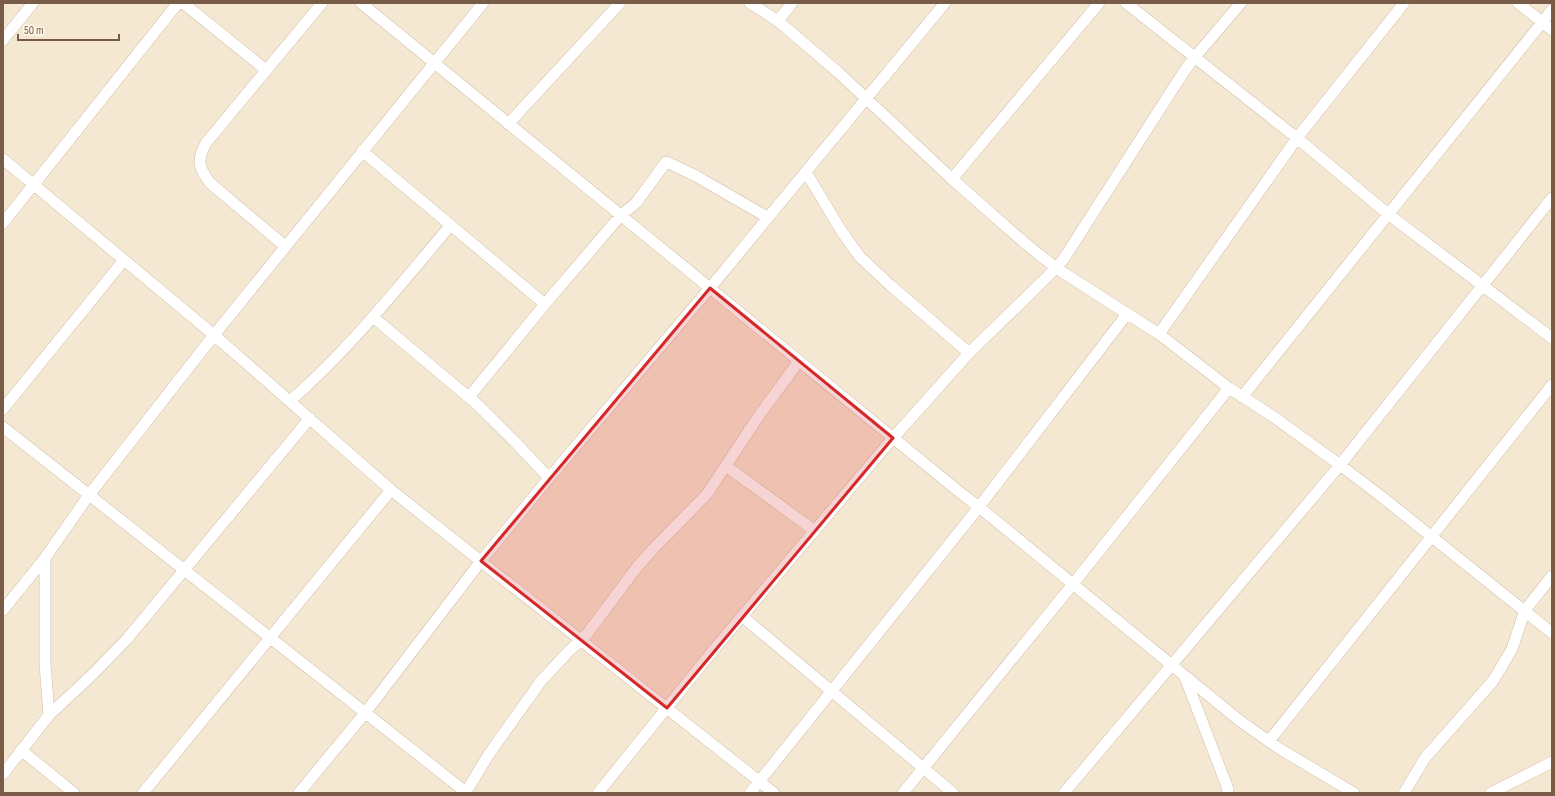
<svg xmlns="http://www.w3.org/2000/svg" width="1555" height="796" viewBox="0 0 1555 796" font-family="'Sofia Sans Condensed',sans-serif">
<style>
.residential{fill:#f5e8d3}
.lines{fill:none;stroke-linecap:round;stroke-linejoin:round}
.street-casing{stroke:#d0bdaa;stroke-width:12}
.street{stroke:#fff;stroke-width:11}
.marked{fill:#d62828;fill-opacity:0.2;stroke:#d62828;stroke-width:3;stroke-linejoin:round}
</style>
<rect width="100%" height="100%" fill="#fdf5e5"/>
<path class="residential" d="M 3,3 L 1552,3 L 1552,793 L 3,793 Z"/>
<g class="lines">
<g class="street-casing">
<path id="street" d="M 183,3 L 266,70
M 361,3 L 957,490 L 979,507 L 1240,721 L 1280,749 L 1354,793
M 750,3 L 778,21 L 839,73 L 952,179 L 1026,244 L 1056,268 L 1159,334 L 1229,388 L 1271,415 L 1340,465 L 1382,497 L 1552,633
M 1126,3 L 1297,138 L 1388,214 L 1552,338
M 1518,3 L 1552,30
M 778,21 L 792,3
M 3,40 L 33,3
M 508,124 L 620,3
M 362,151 L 545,304
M 3,159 L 214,335 L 391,490 L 774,793
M 806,172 L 842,232 L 860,257 L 890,285 L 969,353
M 952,179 L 1099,3
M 3,223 L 178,3
M 285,246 L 210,183 C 198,167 197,160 206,143 L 322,3
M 373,317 L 478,405 L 517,444 L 549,478
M 1159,334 L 1297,138 L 1404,3
M 469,397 L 545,304 L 621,215 L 636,203 L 666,162 L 673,165 L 696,176 L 767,217
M 1242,397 L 1552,10
M 290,401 C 350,349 399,286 450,226
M 3,409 L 124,260
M 3,427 L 467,793
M 726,466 L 815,531
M 3,610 L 45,558
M 743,617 L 953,793
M 1185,677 L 1228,789 L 1227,793
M 49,715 L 45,664 L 45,558 L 89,495 L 214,335 L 483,3
M 1269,741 L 1552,385
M 21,750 L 74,793
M 3,774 L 49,715 L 93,674 L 127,639 L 310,418
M 466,792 L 489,754 L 541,681 L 568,652 L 587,634 L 637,567 L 653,549 L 707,494 L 758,417 L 799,361
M 143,793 L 391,490
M 299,793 L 365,713 L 481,561 L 549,478 L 710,288 L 945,3
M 598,793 L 716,647 L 893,438 L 969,353 L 1046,278 L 1063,260 L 1183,73 L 1194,58 L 1241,3
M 750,793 L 979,507 L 1127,314
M 903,793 L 1073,584 L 1229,388
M 1064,793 L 1340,465 L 1552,198
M 1404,793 L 1425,758 L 1493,681 L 1512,649 L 1525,610 L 1552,576
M 1491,793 L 1552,762"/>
</g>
<use href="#street" class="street"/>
</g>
<path class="marked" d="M 710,288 L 893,438 L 667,708 L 481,561 Z"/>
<rect width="1555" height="796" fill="none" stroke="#785c48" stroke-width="8"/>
<path d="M18 34v6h101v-6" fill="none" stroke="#785c48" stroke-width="2"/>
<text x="24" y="34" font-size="12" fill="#785c48" stroke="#fff9ec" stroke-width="3" paint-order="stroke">50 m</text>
</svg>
